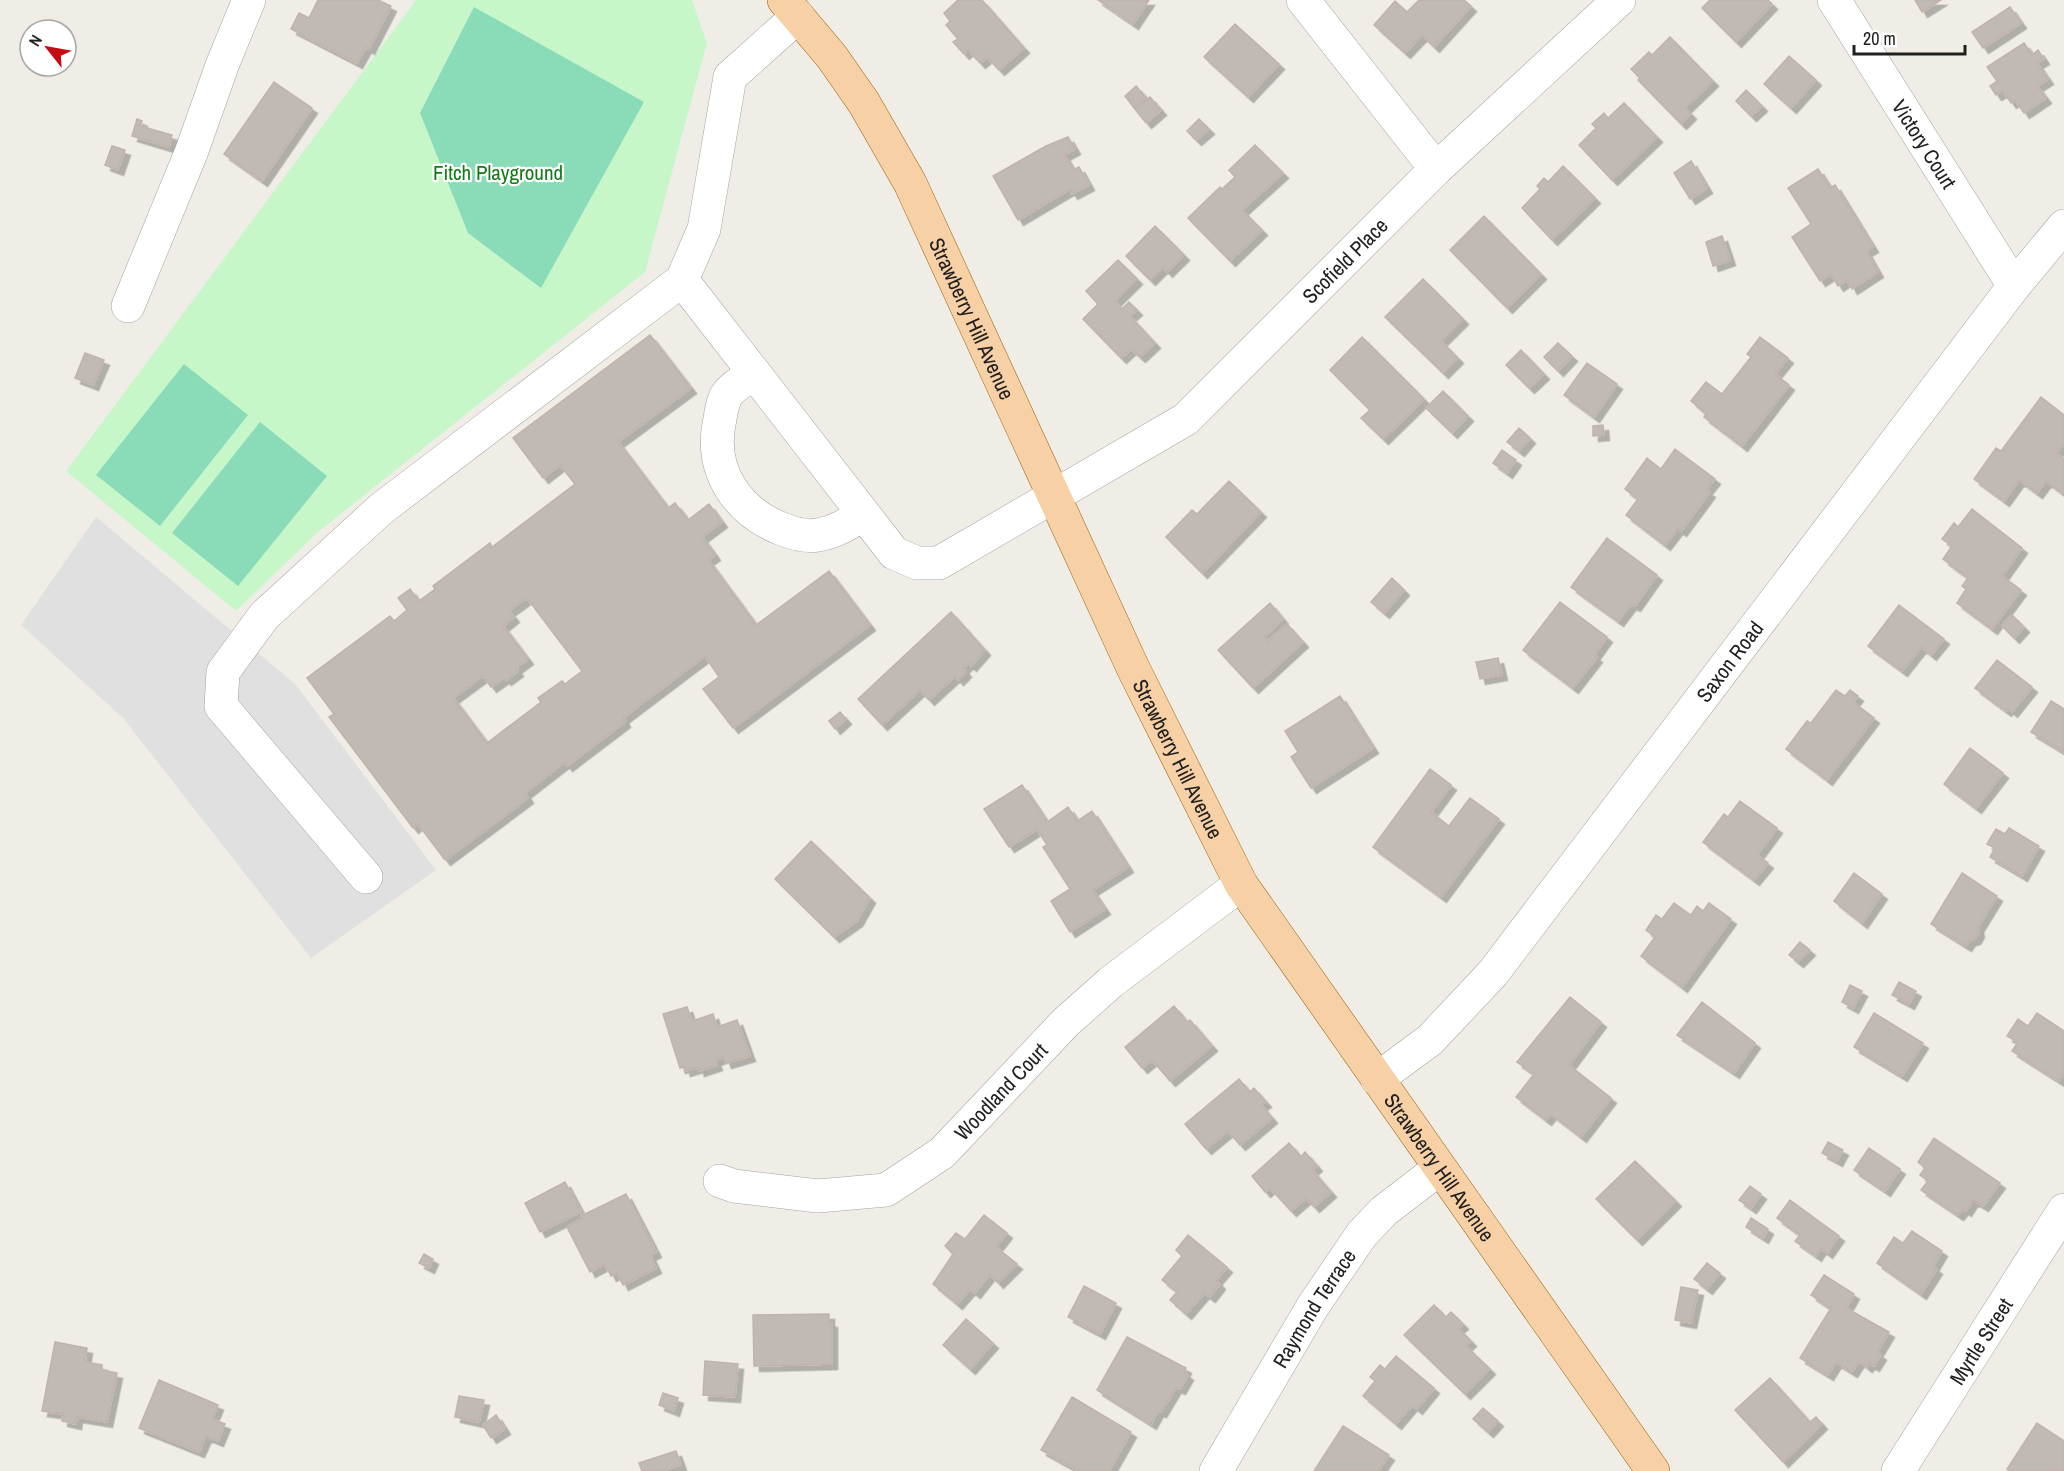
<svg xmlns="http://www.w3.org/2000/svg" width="2064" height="1471" viewBox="0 0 2064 1471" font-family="'Archivo Narrow',sans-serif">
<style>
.park{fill:#c7f7c9}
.pitch{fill:#8adbb8}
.parking{fill:#e0e0e0}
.building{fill:#c1b9b4;stroke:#c1b3aa;stroke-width:1.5;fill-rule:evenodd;filter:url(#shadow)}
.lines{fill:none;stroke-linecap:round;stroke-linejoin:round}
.minor-casing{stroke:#a4a4a4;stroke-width:34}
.major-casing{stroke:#946008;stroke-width:34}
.minor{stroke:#fff;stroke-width:33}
.major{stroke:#f7d1a5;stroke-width:33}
.labels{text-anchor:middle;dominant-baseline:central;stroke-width:4.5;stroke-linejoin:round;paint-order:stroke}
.street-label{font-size:21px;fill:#202020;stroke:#fff}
.park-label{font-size:21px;fill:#127b16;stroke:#fff}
</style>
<defs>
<filter id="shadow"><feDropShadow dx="5.5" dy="5.5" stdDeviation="0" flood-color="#0004"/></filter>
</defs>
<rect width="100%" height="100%" fill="#f0ede7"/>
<path class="park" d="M 416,0 L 692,0 L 707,43 L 645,272 L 318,532 L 236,611 L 66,471 Z"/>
<path class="pitch" d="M 474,7 L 644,102 L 541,288 L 468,233 L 420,113 Z
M 184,364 L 248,415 L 160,526 L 96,475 Z
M 260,422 L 327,476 L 238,586 L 172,533 Z"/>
<path class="parking" d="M 96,517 L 295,684 L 436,870 L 311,958 L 123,718 L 21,625 Z"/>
<path class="building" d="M 318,0 L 378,0 L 391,6 L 369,49 L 366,47 L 357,63 L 291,29 L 299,13 L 309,18 Z
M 958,0 L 982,0 L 1024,48 L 999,70 L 987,57 L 980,63 L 968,50 L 964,54 L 953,42 L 958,39 L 946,25 L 950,21 L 944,13 Z
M 1098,0 L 1149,0 L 1133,24 Z
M 1419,0 L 1464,0 L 1471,6 L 1434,47 L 1422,35 L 1405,53 L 1374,25 L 1395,1 L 1407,12 Z
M 1710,0 L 1768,0 L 1772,4 L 1736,42 L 1702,8 Z
M 1915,0 L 1941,0 L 1922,12 Z
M 2010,7 L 2021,23 L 1983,48 L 1972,32 Z
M 1235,24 L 1279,64 L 1248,97 L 1204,57 Z
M 1670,37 L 1713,81 L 1685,108 L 1691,114 L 1681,124 L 1638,80 L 1640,78 L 1631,69 L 1649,52 L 1652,55 Z
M 2024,43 L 2032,55 L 2038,50 L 2044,59 L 2037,63 L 2048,79 L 2037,86 L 2046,98 L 2024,113 L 2015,100 L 2011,103 L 2003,91 L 1996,95 L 1990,86 L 1997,81 L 1987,67 Z
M 1789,56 L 1816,80 L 1791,108 L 1764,84 Z
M 274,82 L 312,108 L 262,181 L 224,154 Z
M 1136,86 L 1146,98 L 1134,108 L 1125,96 Z
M 1746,90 L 1762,106 L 1751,116 L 1736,101 Z
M 1150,97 L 1161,110 L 1146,123 L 1135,109 Z
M 1624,103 L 1657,137 L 1612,180 L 1579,145 L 1596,128 L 1592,124 L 1604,113 L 1608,118 Z
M 137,119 L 142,121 L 140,126 L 172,135 L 169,147 L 132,136 Z
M 1199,119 L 1209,129 L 1196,140 L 1187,131 Z
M 1068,137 L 1075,149 L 1064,155 L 1073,170 L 1079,167 L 1089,185 L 1072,194 L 1070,189 L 1018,220 L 993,176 L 1046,146 Z
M 1255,145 L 1283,173 L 1242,210 L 1262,230 L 1230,261 L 1188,218 L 1220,187 L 1222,189 L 1235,177 L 1229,170 Z
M 112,146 L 125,150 L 118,170 L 105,165 Z
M 1691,161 L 1707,188 L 1690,199 L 1674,173 Z
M 1563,166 L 1595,198 L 1552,240 L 1522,208 L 1540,189 L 1537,186 L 1544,178 L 1548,182 Z
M 1818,169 L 1830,188 L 1835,185 L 1873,247 L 1866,251 L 1878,272 L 1852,289 L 1847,280 L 1838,286 L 1831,274 L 1820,281 L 1792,237 L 1811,224 L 1788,188 Z
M 1484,216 L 1541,274 L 1507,308 L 1450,250 Z
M 1155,226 L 1184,255 L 1167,272 L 1163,267 L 1150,280 L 1126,256 Z
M 1722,236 L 1730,260 L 1713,266 L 1706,242 Z
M 1118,260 L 1137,279 L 1115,301 L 1122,309 L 1129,302 L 1137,310 L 1130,316 L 1155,343 L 1140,357 L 1131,349 L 1121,358 L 1083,319 L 1098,304 L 1086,291 Z
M 1423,279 L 1463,319 L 1441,341 L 1458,358 L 1443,373 L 1385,317 Z
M 650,335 L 691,388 L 618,442 L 668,508 L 675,503 L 688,520 L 709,504 L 722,522 L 702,537 L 715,555 L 708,560 L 756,625 L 829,571 L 870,625 L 733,728 L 703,689 L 719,677 L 705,656 L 623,718 L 625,722 L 567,766 L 565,762 L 525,793 L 528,798 L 445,860 L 418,824 L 413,828 L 329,717 L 334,714 L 307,678 L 390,616 L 394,621 L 407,610 L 398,598 L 410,589 L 419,601 L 435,589 L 433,586 L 490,543 L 492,547 L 575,484 L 560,465 L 543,478 L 513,438 ZM 527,598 L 582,671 L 565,684 L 562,681 L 538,698 L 541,702 L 487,743 L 453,698 L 483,676 L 491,687 L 504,678 L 506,680 L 518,671 L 516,668 L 528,659 L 503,626 L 514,617 L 509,611 Z
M 1362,337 L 1424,399 L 1383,439 L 1361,418 L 1370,410 L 1330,370 Z
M 1760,337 L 1788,358 L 1775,374 L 1789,385 L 1742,446 L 1704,417 L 1706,414 L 1691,401 L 1706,382 L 1722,394 L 1751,357 L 1747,354 Z
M 1558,343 L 1572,356 L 1558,371 L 1544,357 Z
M 1521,350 L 1544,374 L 1529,388 L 1506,365 Z
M 85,353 L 104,360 L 93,385 L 75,378 Z
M 1587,363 L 1617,384 L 1594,417 L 1564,395 Z
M 1443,391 L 1468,416 L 1452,433 L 1426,408 Z
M 2041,397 L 2064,415 L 2064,443 L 2056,453 L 2064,459 L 2064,491 L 2062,493 L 2046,481 L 2037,493 L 2019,480 L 2004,501 L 1974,479 L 1996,448 L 2001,451 Z
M 1603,425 L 1604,435 L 1593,436 L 1593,426 Z
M 1519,428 L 1530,438 L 1519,451 L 1507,442 Z
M 1675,449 L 1715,479 L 1706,490 L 1710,492 L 1681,531 L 1678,528 L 1665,545 L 1626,515 L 1638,499 L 1625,489 L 1647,458 L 1661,469 Z
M 1502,450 L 1516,460 L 1507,473 L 1493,463 Z
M 1229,481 L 1261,512 L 1202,573 L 1166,537 L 1192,510 L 1197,514 Z
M 1972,509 L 2022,548 L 2002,576 L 2021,590 L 1992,629 L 1957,603 L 1966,589 L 1962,586 L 1968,578 L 1943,559 L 1952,546 L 1942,539 L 1954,523 L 1958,527 Z
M 1607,538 L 1657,575 L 1635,606 L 1631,604 L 1618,621 L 1571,587 Z
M 1392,578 L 1404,590 L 1384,613 L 1371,602 Z
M 1560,602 L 1607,637 L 1594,655 L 1597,657 L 1573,688 L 1523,650 Z
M 1270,603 L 1283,619 L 1264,637 L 1268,641 L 1287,624 L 1303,642 L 1253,688 L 1218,650 Z
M 1899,605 L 1944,639 L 1931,655 L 1921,647 L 1902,671 L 1868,646 Z
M 951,612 L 985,650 L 971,666 L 969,663 L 963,668 L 966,672 L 958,680 L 955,676 L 929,700 L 920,690 L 882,725 L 858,699 Z
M 2012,615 L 2024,627 L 2014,638 L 2002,626 Z
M 1498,658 L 1502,675 L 1480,679 L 1476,662 Z
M 1997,660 L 2032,687 L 2012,712 L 2008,708 L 2006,711 L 1975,688 Z
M 1836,690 L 1845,696 L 1850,690 L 1858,696 L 1853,702 L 1874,718 L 1827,780 L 1786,749 L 1807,721 L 1811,723 Z
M 1340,696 L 1373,748 L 1311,788 L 1291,757 L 1298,752 L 1285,731 Z
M 2051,701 L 2064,709 L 2064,752 L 2031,732 Z
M 840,712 L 846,719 L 835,729 L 829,721 Z
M 1970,748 L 2003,773 L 1976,808 L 1944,784 Z
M 1430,769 L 1451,785 L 1431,812 L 1449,826 L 1470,798 L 1499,819 L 1441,897 L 1373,847 Z
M 1022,785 L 1047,822 L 1068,807 L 1077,821 L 1092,811 L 1128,867 L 1092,890 L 1105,909 L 1070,932 L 1051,901 L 1070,889 L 1043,847 L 1047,845 L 1037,829 L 1009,847 L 984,809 Z
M 1740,801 L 1777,828 L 1757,855 L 1768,863 L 1754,880 L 1703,842 L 1724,814 L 1728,817 Z
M 2009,828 L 2039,846 L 2022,876 L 1990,857 L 1995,848 L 1987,844 L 1996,829 L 2005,834 Z
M 811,841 L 870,898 L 857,921 L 834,937 L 775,879 Z
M 1854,873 L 1882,894 L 1862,923 L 1834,901 Z
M 1962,873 L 1997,896 L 1978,927 L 1979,932 L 1975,939 L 1970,940 L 1966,946 L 1931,924 Z
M 1674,903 L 1691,915 L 1697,906 L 1703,911 L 1709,903 L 1731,919 L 1682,987 L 1641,956 L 1655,937 L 1646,930 L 1656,915 L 1662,919 Z
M 1800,942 L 1810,950 L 1798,962 L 1789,955 Z
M 1899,982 L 1916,991 L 1909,1004 L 1892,995 Z
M 1850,985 L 1862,991 L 1853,1008 L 1842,1002 Z
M 1570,997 L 1601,1022 L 1569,1065 L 1611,1098 L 1581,1137 L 1551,1114 L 1546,1120 L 1516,1097 L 1534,1074 L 1517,1062 Z
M 1702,1002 L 1755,1043 L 1734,1073 L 1677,1035 Z
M 1174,1006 L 1187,1022 L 1190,1020 L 1212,1046 L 1170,1081 L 1152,1060 L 1142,1068 L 1125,1047 Z
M 687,1007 L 692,1021 L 713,1014 L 717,1027 L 737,1020 L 750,1056 L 726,1063 L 724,1057 L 715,1060 L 717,1065 L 699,1071 L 698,1067 L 685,1071 L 684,1067 L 680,1068 L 663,1014 Z
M 1874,1013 L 1923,1043 L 1902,1076 L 1854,1047 Z
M 2037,1013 L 2064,1031 L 2064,1073 L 2059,1081 L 2012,1051 L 2018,1042 L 2007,1036 L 2018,1019 L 2028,1026 Z
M 1239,1079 L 1250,1092 L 1254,1088 L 1266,1102 L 1261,1105 L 1272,1118 L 1240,1145 L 1228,1131 L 1206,1149 L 1185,1124 Z
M 1934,1138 L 2000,1183 L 1983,1206 L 1973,1200 L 1966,1211 L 1963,1209 L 1958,1215 L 1921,1190 L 1928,1181 L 1920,1175 L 1925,1168 L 1918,1162 Z
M 1828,1142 L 1843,1150 L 1837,1161 L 1822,1153 Z
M 1289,1143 L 1301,1157 L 1305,1152 L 1317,1166 L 1312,1170 L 1331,1192 L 1314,1207 L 1306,1198 L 1291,1211 L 1270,1188 L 1265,1192 L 1252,1176 Z
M 1869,1148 L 1900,1169 L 1885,1191 L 1854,1170 Z
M 1635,1161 L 1676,1201 L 1637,1240 L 1596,1199 Z
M 565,1182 L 581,1212 L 540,1232 L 525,1203 Z
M 1750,1186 L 1761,1194 L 1751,1208 L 1739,1200 Z
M 626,1194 L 656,1252 L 650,1255 L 656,1268 L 623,1285 L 617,1273 L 611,1276 L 605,1264 L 590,1272 L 567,1227 L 582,1219 L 581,1216 Z
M 1790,1200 L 1839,1236 L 1827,1253 L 1821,1248 L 1816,1256 L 1795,1241 L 1800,1235 L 1777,1218 Z
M 984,1215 L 1007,1233 L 996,1247 L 1017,1264 L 998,1283 L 990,1274 L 975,1293 L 970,1289 L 957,1304 L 933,1284 L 953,1254 L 945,1246 L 956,1233 L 965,1239 Z
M 1751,1218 L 1768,1229 L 1763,1238 L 1746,1227 Z
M 1912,1231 L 1942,1251 L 1933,1266 L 1937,1269 L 1921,1294 L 1877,1263 L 1894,1237 L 1903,1243 Z
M 1188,1235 L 1227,1267 L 1216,1280 L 1220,1284 L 1210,1297 L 1204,1293 L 1186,1314 L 1170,1300 L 1177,1292 L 1162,1280 L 1182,1256 L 1176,1250 Z
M 424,1254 L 433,1259 L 429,1268 L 419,1263 Z
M 1707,1263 L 1720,1273 L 1707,1289 L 1694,1279 Z
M 1824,1275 L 1854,1294 L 1846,1308 L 1889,1332 L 1877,1352 L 1881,1355 L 1874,1366 L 1869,1363 L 1867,1367 L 1859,1361 L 1852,1372 L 1836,1362 L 1828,1375 L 1800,1358 L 1831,1308 L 1811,1295 Z
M 1084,1286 L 1116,1303 L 1100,1334 L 1068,1317 Z
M 1681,1287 L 1698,1290 L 1691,1323 L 1675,1320 Z
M 1434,1305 L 1446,1317 L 1451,1312 L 1463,1324 L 1458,1328 L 1471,1341 L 1466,1346 L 1490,1369 L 1465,1394 L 1404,1335 Z
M 829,1314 L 829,1322 L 832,1322 L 832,1364 L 754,1366 L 753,1315 Z
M 966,1319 L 993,1343 L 970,1369 L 943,1345 Z
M 1127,1337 L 1186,1368 L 1184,1372 L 1188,1375 L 1180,1389 L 1176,1387 L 1161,1412 L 1158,1411 L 1151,1424 L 1097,1390 Z
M 55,1342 L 87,1348 L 85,1362 L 102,1365 L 102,1370 L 117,1373 L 107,1422 L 77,1417 L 76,1424 L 62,1421 L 63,1414 L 42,1411 Z
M 1396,1356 L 1434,1388 L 1417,1409 L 1412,1405 L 1396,1424 L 1363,1396 L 1375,1381 L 1370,1377 L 1380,1365 L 1385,1369 Z
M 705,1361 L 738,1364 L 735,1397 L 703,1395 Z
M 1770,1378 L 1810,1422 L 1816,1417 L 1822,1424 L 1783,1462 L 1735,1410 Z
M 159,1380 L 218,1405 L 212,1419 L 225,1424 L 218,1441 L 206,1436 L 199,1452 L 139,1428 Z
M 663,1393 L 678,1398 L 674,1411 L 659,1405 Z
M 459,1396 L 484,1400 L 479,1422 L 455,1417 Z
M 1072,1397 L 1131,1432 L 1109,1471 L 1079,1471 L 1041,1450 Z
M 1483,1408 L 1498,1421 L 1488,1432 L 1473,1419 Z
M 496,1415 L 505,1429 L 491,1438 L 483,1425 Z
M 2037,1423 L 2064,1441 L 2064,1471 L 2010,1471 L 2007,1469 Z
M 1343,1426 L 1389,1455 L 1378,1471 L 1314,1471 Z
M 676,1451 L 681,1465 L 662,1471 L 642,1471 L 639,1463 Z"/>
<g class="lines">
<g class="minor-casing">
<g id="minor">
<path d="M 1303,0 L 1436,169"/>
<path id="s1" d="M 1834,0 L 2014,286"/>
<path id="s2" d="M 682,280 L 894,553 L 917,563 L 939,563 L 1186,419 L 1436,169 L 1619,0"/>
<path d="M 128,306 L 191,153 L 223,63 L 249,0"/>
<path d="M 754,373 C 746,379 735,385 728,393 C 722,401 721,414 719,424 C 710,472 738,512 782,529 C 792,533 807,537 818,535 C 836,532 848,524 863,514"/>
<path d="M 366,877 L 221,706 L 223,672 L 264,616 L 381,509 L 682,280 L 704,229 L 730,77 L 798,16"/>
<path id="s3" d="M 1377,1079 L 1430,1040 L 1493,973 L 2014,286 L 2064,226"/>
<path id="s4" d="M 720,1181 L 734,1186 L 818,1196 L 886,1190 L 942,1153 L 1066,1022 L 1111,982 L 1241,884"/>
<path id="s5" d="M 1216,1471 L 1313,1306 L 1362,1234 L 1384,1211 L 1440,1168"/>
<path id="s6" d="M 1898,1471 L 2064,1210"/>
</g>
</g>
<g class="major-casing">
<g id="major">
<path id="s7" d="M 784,0 L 832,57 L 864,103 L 910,183 L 1133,668 L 1241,884 L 1653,1471"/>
</g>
</g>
<use href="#minor" class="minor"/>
<use href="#major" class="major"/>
</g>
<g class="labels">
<g class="street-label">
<text stroke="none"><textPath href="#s1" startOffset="170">Victory Court</textPath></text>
<text stroke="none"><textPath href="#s2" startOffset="903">Scofield Place</textPath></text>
<text stroke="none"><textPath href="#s7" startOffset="372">Strawberry Hill Avenue</textPath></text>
<text stroke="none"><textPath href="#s3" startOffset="549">Saxon Road</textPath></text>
<text stroke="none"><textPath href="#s7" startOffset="858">Strawberry Hill Avenue</textPath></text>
<text stroke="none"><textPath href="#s4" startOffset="320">Woodland Court</textPath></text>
<text stroke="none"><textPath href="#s7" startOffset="1344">Strawberry Hill Avenue</textPath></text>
<text stroke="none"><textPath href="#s5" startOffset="190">Raymond Terrace</textPath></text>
<text stroke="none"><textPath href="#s6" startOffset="154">Myrtle Street</textPath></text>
</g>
<g class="park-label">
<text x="498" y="172">Fitch Playground</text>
</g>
</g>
<g transform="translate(48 48) rotate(301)"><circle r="28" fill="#ffffff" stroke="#a6a6a6" stroke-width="1.5"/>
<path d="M0-4.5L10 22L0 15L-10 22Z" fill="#c60b12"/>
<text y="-9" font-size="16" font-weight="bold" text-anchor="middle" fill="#202020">N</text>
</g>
<path d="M1854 45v9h111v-9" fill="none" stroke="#202020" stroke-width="3"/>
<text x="1863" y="45" font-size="18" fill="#202020" stroke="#ffffff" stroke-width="4.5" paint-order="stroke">20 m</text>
</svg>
